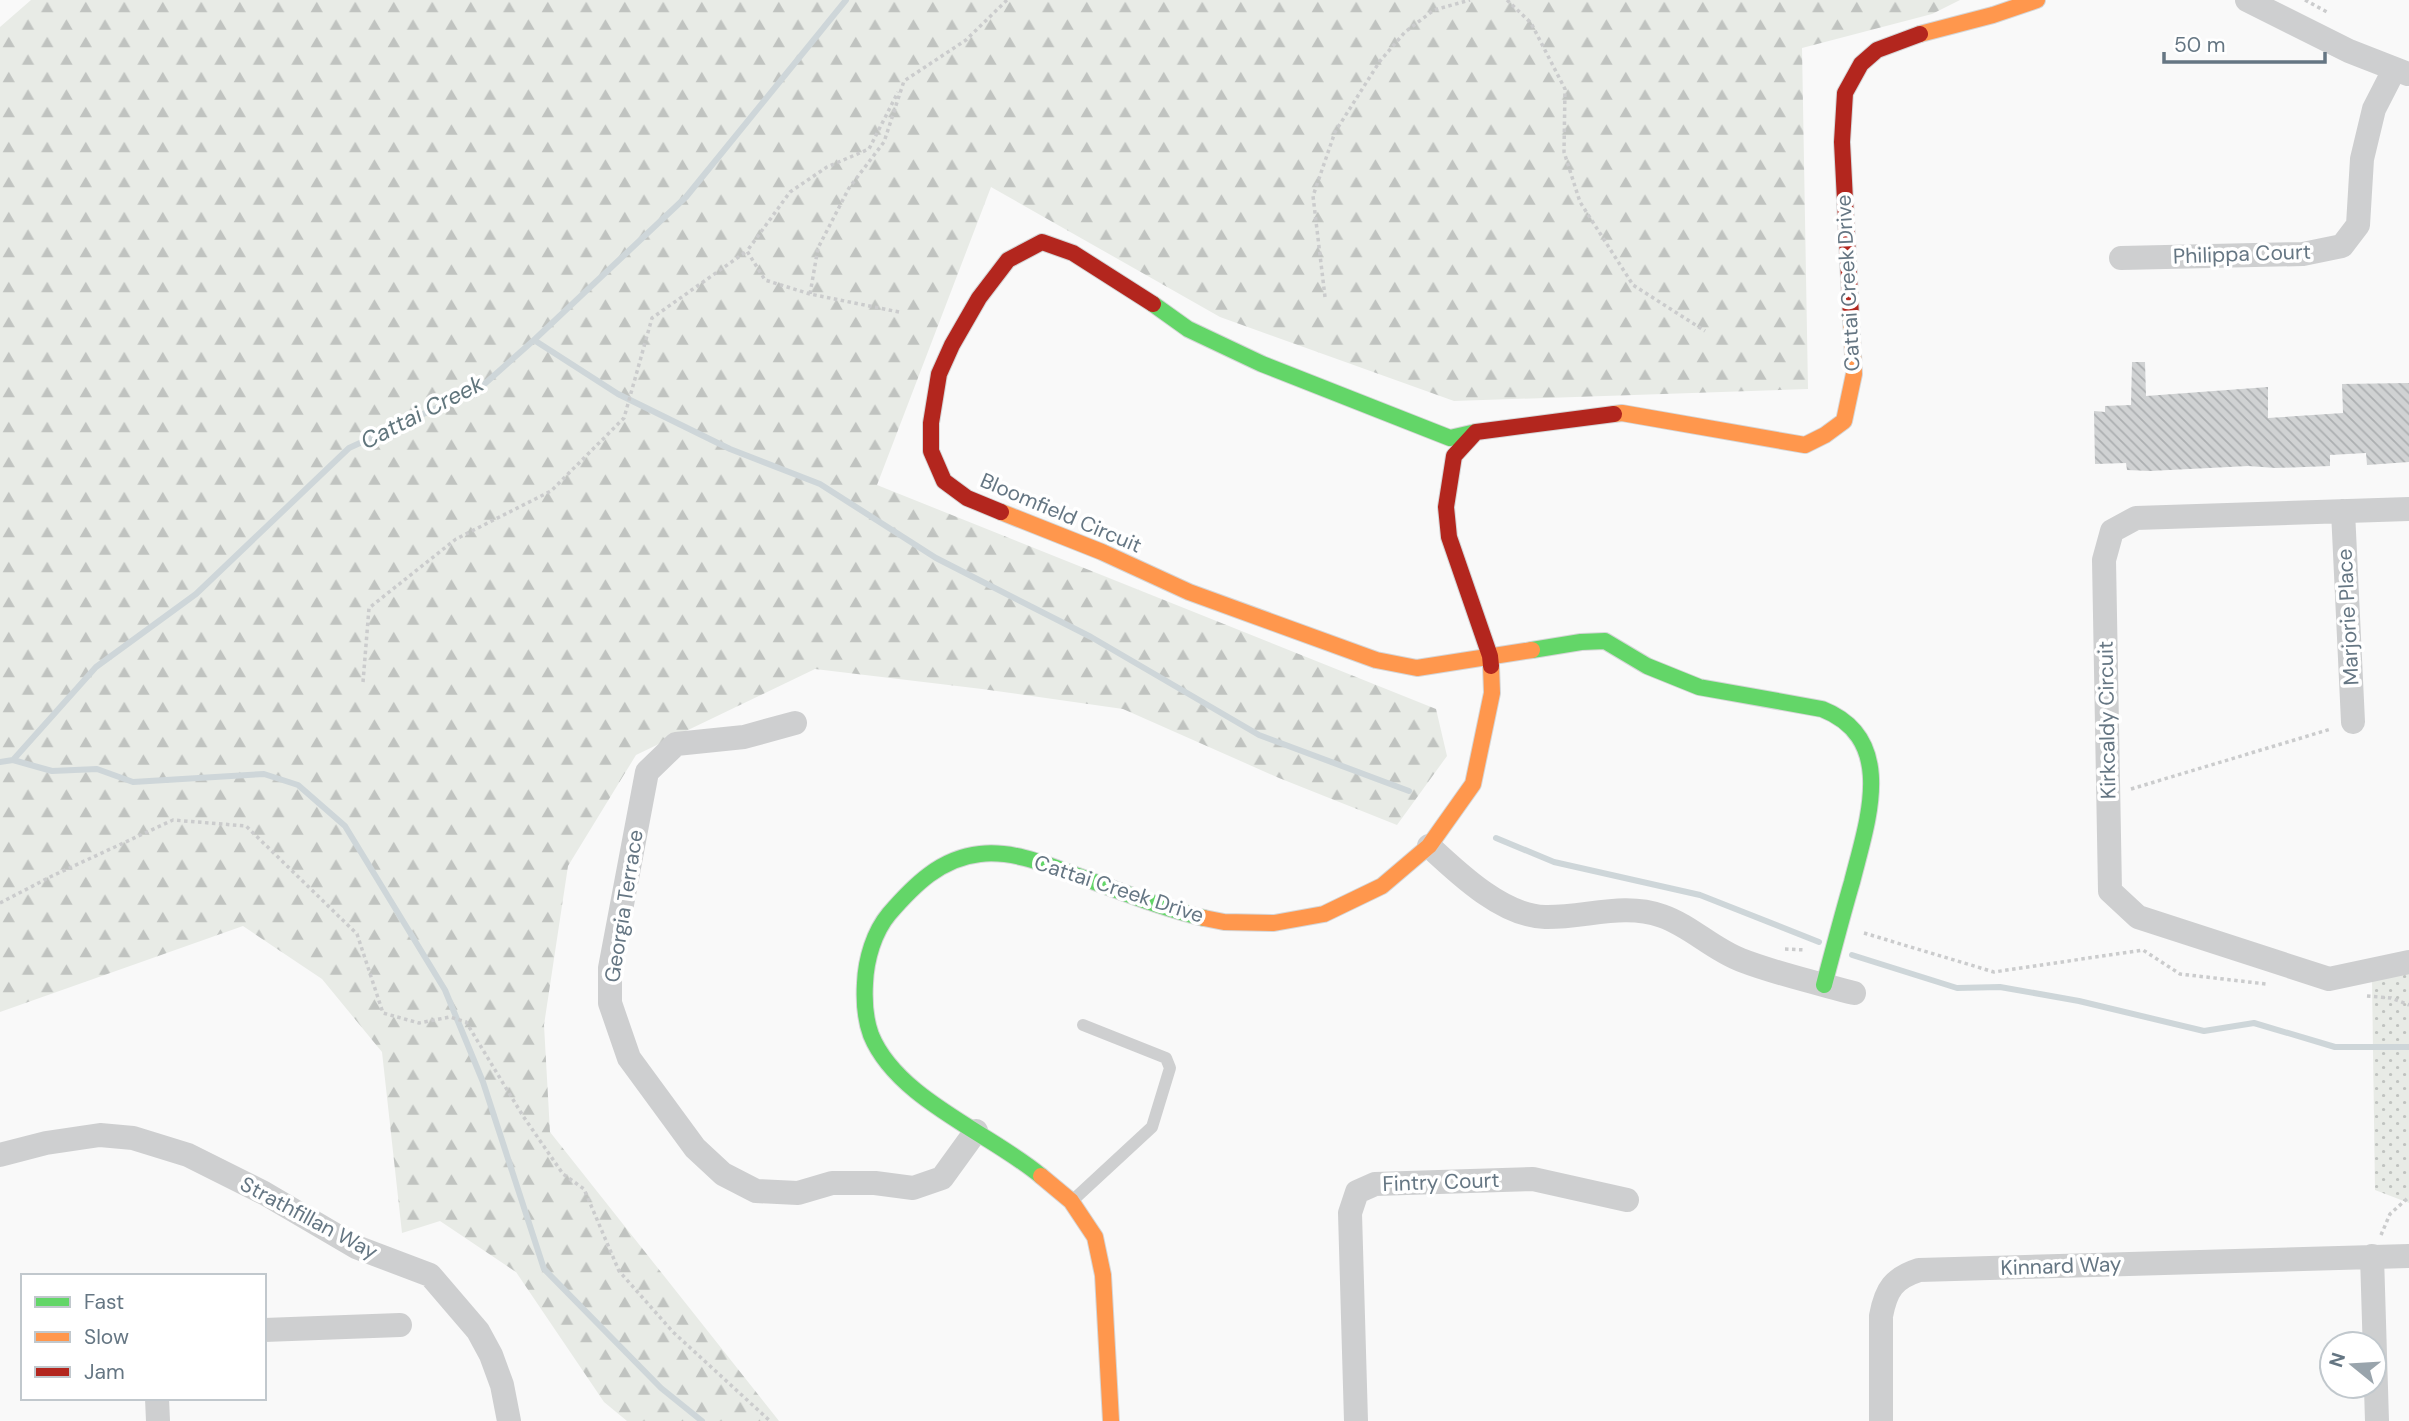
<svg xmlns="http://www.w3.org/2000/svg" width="2409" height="1421" viewBox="0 0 2409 1421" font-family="'DM Sans',sans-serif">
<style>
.forest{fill:url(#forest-firs)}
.park{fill:url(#park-dots)}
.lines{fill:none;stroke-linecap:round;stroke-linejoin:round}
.stream{stroke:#ced6d9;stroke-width:6}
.building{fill:url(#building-back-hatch)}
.fast-casing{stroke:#d5d6d7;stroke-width:18}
.slow-casing{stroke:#d5d6d7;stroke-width:18}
.jam-casing{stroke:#d5d6d7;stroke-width:18}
.path{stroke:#cbcccd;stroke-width:3.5;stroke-dasharray:3.5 3.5;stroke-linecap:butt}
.lane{stroke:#cecfd0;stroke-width:12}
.street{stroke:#cecfd0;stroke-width:24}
.fast{stroke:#63d668;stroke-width:16}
.slow{stroke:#ff974d;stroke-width:16}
.jam{stroke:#b3261e;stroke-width:16}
.labels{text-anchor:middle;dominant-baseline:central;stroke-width:7;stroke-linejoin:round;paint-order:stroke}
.street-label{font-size:21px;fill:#657683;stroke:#fff}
.water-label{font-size:23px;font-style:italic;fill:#60757c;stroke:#fff}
</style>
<defs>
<pattern id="forest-firs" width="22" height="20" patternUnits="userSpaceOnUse" patternTransform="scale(1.75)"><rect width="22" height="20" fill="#e8ebe6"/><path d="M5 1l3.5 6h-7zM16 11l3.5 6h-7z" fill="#c0c3c0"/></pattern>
<pattern id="park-dots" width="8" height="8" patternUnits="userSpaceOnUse" patternTransform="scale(1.75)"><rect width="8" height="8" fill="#e8ebe6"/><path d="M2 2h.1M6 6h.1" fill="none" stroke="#c0c3c0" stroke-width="1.8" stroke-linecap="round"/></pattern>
<pattern id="building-back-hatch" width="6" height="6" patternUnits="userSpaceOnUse" patternTransform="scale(1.75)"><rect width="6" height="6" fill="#d0d2d3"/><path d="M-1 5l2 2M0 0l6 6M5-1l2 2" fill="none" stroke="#acafb1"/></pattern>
</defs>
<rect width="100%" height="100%" fill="#f9f9f9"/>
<path class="forest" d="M 31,0 L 1960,0 L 1932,14 L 1802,48 L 1808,389 L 1454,401 L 1220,317 L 991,187 L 877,485 L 1436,709 L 1447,756 L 1397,825 L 1279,778 L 1123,709 L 982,689 L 815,669 L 636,755 L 568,866 L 544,1025 L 550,1132 L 779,1421 L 627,1421 L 604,1402 L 516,1272 L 440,1221 L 402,1233 L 382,1052 L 322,979 L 243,926 L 0,1012 L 0,27 Z"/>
<path class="park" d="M 2409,972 L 2409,1203 L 2375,1190 L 2372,979 Z"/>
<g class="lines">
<path class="stream" d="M 534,340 L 618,394 L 730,449 L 820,484 L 936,558 L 1091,637 L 1259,735 L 1409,791
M 13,760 L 52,771 L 97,769 L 133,782 L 264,774 L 298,785 L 345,826 L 445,990 L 483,1082 L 544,1269 L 661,1388 L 702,1421
M 0,762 L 13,760 L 96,667 L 196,594 L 349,448 L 480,388 L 534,340 L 686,197 L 846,0
M 1496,838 L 1554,862 L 1700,895 L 1819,942
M 1852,955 L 1957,988 L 2000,987 L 2079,1001 L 2204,1031 L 2254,1023 L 2335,1047 L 2409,1047"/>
</g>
<path class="building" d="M 2132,362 L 2145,362 L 2146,396 L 2268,387 L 2268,418 L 2343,413 L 2342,384 L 2409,383 L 2409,462 L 2367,465 L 2366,453 L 2330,455 L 2330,466 L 2276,468 L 2248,466 L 2150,471 L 2127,470 L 2126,463 L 2095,464 L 2094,411 L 2105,412 L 2105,406 L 2131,405 Z"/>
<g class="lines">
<g class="fast-casing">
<path id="fast" d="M 1153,304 L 1188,329 L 1262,364 L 1450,438 L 1476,432
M 1532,650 L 1581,642 L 1605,641 L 1647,666 L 1699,687 L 1822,709 C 1898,739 1867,822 1852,882 C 1842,916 1833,951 1824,985
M 1041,1176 C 990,1133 897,1099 871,1035 C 865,1019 864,1000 865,983 C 866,959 874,932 889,914 C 914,885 941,858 980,854 C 1013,850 1048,865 1078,876 C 1120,891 1161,908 1204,918"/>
</g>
<g class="slow-casing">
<path id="slow" d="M 1920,34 L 1993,15 L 2037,0
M 1614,414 L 1622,413 L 1805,445 L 1825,435 L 1844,421 L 1854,374 L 1851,317
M 1001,512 L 1102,552 L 1189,592 L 1376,660 L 1417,668 L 1532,650
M 1204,918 L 1224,922 L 1274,923 L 1324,914 L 1382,886 L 1429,846 L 1473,784 L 1492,693 L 1491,666
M 1041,1176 L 1071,1201 L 1095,1237 L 1103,1275 L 1111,1421"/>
</g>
<g class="jam-casing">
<path id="jam" d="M 1851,317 L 1842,142 L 1845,93 L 1861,64 L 1877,50 L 1920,34
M 1001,512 L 967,498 L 944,481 L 931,451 L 931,423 L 939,374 L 952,345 L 979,298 L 1008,260 L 1042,242 L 1073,253 L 1153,304
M 1491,666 L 1490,656 L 1449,537 L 1446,507 L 1454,456 L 1476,432 L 1614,414"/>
</g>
<path class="path" d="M 1507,0 L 1531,23 L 1565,89 L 1564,152 L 1580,202 L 1633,285 L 1705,331
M 2305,0 L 2327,12
M 810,294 L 765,280 L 747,251 L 790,192 L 827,167 L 869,149 L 898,92
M 1325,297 L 1313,196 L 1335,132 L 1380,61 L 1405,32 L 1434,10 L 1470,0
M 899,312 L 810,294 L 818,248 L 849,188 L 884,142 L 904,81 L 966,40 L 1007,0
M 363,682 L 369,608 L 456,539 L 551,491 L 624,418 L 652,318 L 747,251
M 2131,789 L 2331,729
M 0,903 L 50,877 L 173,820 L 246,826 L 357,934 L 383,1013 L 419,1023 L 450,1017 L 466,1022 L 523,1116 L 563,1174 L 584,1189 L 619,1271 L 673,1332 L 770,1421
M 1864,933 L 1994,972 L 2143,950 L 2180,974 L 2266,984
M 1785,949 L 1806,950
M 2367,996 L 2391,998 L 2409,1005
M 2381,1235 L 2390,1214 L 2409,1197"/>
<path class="lane" d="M 1072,1201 L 1152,1127 L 1170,1068 L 1166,1058 L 1083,1025"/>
<path class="street" d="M 2247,0 L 2349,51 L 2408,74
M 2121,258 L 2303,254 L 2342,246 L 2358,225 L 2362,159 L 2374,109 L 2394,70
M 2409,509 L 2136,518 L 2112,531 L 2104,560 L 2110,891 L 2138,917 L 2329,979 L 2409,962
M 2343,511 L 2353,722
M 795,723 L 744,737 L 676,744 L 647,772 L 610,968 L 610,1003 L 629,1058 L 695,1148 L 723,1174 L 756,1191 L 798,1193 L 832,1183 L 875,1183 L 913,1188 L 942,1178 L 976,1131
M 1429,846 C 1459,874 1503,916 1545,917 C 1585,918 1623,902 1662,916 C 1691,926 1712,949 1741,960 C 1777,974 1817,983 1854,993
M 0,1155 L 46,1143 L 100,1135 L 133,1138 L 188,1155 L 264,1193 L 356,1247 L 430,1275 L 478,1331 L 491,1355 L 502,1385 L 509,1421
M 2372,1256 L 2377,1421
M 264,1330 L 400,1325
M 157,1398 L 158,1421
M 1356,1421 L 1350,1213 L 1357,1192 L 1375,1184 L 1533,1179 L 1627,1200
M 1881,1421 L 1881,1316 C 1886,1289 1894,1278 1919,1270 L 2409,1256"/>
<use href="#fast" class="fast"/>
<use href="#slow" class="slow"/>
<use href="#jam" class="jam"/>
</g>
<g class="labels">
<g class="street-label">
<text transform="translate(2242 254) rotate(-2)">Philippa Court</text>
<text transform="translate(1848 283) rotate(-93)">Cattai Creek Drive</text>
<text transform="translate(1061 513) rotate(23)">Bloomfield Circuit</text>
<text transform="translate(2348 617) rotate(-93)">Marjorie Place</text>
<text transform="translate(2107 720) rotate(-91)">Kirkcaldy Circuit</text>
<text transform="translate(1119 889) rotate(18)">Cattai Creek Drive</text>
<text transform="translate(624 906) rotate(-81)">Georgia Terrace</text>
<text transform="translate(1441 1182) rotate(-2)">Fintry Court</text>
<text transform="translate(309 1218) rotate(28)">Strathfillan Way</text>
<text transform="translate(2061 1266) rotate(-2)">Kinnard Way</text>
</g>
<g class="water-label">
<text transform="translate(422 412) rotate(-27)">Cattai Creek</text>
</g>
</g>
<rect x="21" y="1274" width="245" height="126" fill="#ffffff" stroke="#c1c8cd" stroke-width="2"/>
<rect x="35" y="1297" width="35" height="10" fill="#63d668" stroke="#c1c8cd" stroke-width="2"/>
<text x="84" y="1309" font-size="21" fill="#657683">Fast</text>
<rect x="35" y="1332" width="35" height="10" fill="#ff974d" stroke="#c1c8cd" stroke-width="2"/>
<text x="84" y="1344" font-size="21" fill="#657683">Slow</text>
<rect x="35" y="1367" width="35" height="10" fill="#b3261e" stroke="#c1c8cd" stroke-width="2"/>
<text x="84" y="1379" font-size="21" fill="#657683">Jam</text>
<g transform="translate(2353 1365) rotate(288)"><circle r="33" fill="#ffffff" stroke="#c1c8cd" stroke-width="2"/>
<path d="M0-5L12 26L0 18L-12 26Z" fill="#99a4ac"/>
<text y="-10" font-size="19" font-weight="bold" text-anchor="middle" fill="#657683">N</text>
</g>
<path d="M2164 52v10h161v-10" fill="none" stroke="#657683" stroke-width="3.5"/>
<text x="2174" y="52" font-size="21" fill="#657683" stroke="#ffffff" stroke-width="5" paint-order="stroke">50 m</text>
</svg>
